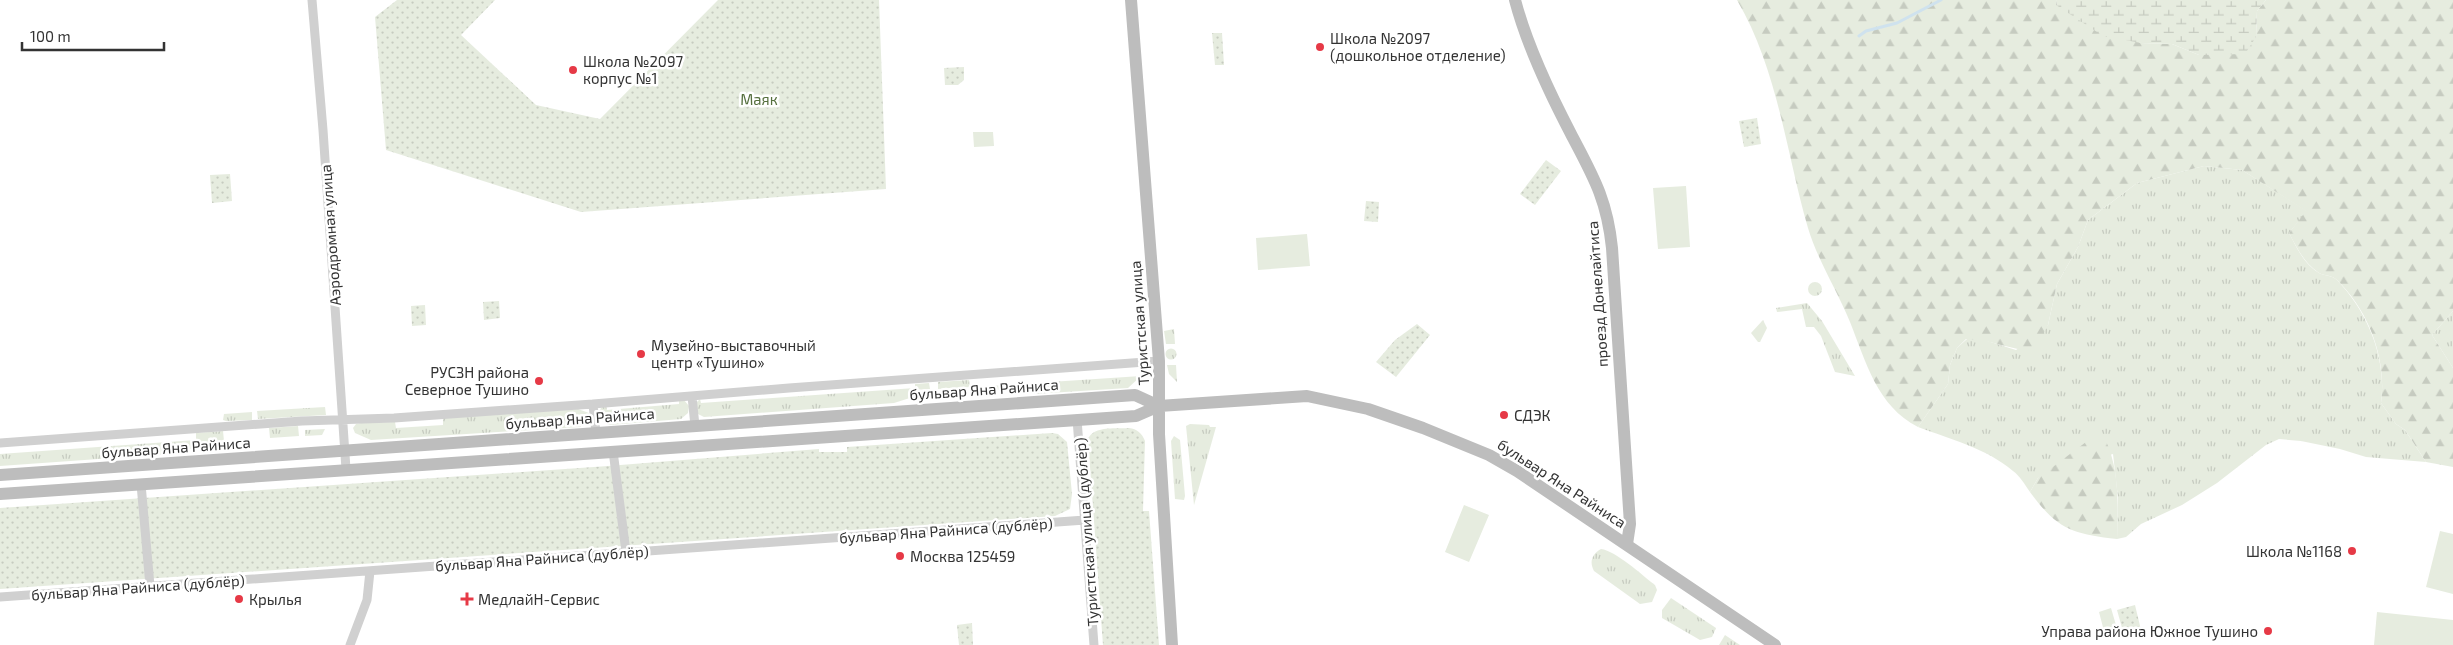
<svg xmlns="http://www.w3.org/2000/svg" width="2453" height="645" viewBox="0 0 2453 645" font-family="'Exo 2',sans-serif">
<style>
.grass{fill:url(#grass-tufts)}
.forest{fill:url(#forest-firs)}
.wetland{fill:url(#wetland-marsh)}
.park{fill:url(#park-dots)}
.garden{fill:#e6ecdf}
.lines{fill:none;stroke-linecap:round;stroke-linejoin:round}
.stream{stroke:#cfe2ee;stroke-width:3}
.street{stroke:#d0d0d0;stroke-width:9}
.secondary{stroke:#bdbdbd;stroke-width:12}
.poi-dot{fill:#e63946;stroke:#fff;stroke-width:2}
.labels{text-anchor:middle;dominant-baseline:central;stroke-width:5;stroke-linejoin:round;paint-order:stroke}
.poi-label{font-size:15px;fill:#333;stroke:#fff;text-anchor:start}
.park-label{font-size:15px;fill:#56703f;stroke:#fff}
.street-label{font-size:15px;fill:#333;stroke:#fff}
</style>
<defs>
<pattern id="grass-tufts" width="24" height="20" patternUnits="userSpaceOnUse" patternTransform="scale(1.25)"><rect width="24" height="20" fill="#e6ecdf"/><path d="M3 7l-1-3M5 7V3M7 7l1-3M15 17l-1-3M17 17v-4M19 17l1-3" fill="none" stroke="#c6cbc0"/></pattern>
<pattern id="forest-firs" width="22" height="20" patternUnits="userSpaceOnUse" patternTransform="scale(1.25)"><rect width="22" height="20" fill="#e6ecdf"/><path d="M5 1l3.5 6h-7zM16 11l3.5 6h-7z" fill="#c6cbc0"/></pattern>
<pattern id="wetland-marsh" width="20" height="14" patternUnits="userSpaceOnUse" patternTransform="scale(1.25)"><rect width="20" height="14" fill="#e6ecdf"/><path d="M1 5h8M5 5V1M11 12h8M15 12V8" fill="none" stroke="#c6cbc0"/></pattern>
<pattern id="park-dots" width="8" height="8" patternUnits="userSpaceOnUse" patternTransform="scale(1.25)"><rect width="8" height="8" fill="#e6ecdf"/><path d="M2 2h.1M6 6h.1" fill="none" stroke="#c6cbc0" stroke-width="1.8" stroke-linecap="round"/></pattern>
</defs>
<rect width="100%" height="100%" fill="#fff"/>
<path class="grass" d="M 2204,166 L 2242,170 L 2307,211 L 2289,233 C 2297,248 2304,264 2319,273 C 2325,276 2332,275 2337,280 C 2368,312 2387,359 2381,403 L 2396,424 L 2405,430 L 2426,462 L 2366,457 L 2340,449 L 2301,441 L 2279,439 L 2266,445 L 2217,483 L 2182,505 L 2141,524 L 2126,537 L 2117,539 L 2118,498 L 2113,454 L 2038,478 L 2030,492 C 2025,485 2020,476 2013,471 C 1986,448 1950,439 1918,427 L 1948,384 L 1950,365 L 1957,348 L 1967,339 L 1981,339 L 2016,350 L 2048,325 L 2057,284 L 2078,247 L 2088,220 L 2137,183 Z
M1808 289a7 7 0 1 1 14 0a7 7 0 1 1-14 0Z
M 1807,303 L 1822,321 L 1855,376 L 1835,372 L 1821,336 L 1814,327 L 1806,327 L 1802,309 L 1777,312 L 1776,308 Z
M 2453,311 L 2453,368 L 2432,335 Z
M 1763,320 L 1767,328 L 1760,342 L 1758,342 L 1751,333 Z
M 1174,329 L 1175,344 L 1166,344 L 1164,331 Z
M1165.5 354a5.5 5.5 0 1 1 11 0a5.5 5.5 0 1 1-11 0Z
M 1167,365 L 1176,365 L 1177,382 L 1169,374 Z
M 1141,376 L 1128,388 L 1033,394 C 1024,386 1002,390 990,390 L 990,386 Z
M 969,380 L 970,387 L 938,389 L 938,382 Z
M 929,383 L 930,389 L 913,390 L 913,397 L 894,403 L 704,417 L 698,414 L 696,403 L 700,399 L 701,403 L 915,388 L 915,384 Z
M 679,400 L 684,400 L 689,406 L 688,413 L 681,419 L 610,425 C 601,422 596,417 601,408 L 606,405 L 607,410 L 679,404 Z
M 325,407 L 326,415 L 258,419 L 257,411 Z
M 578,409 L 589,413 L 590,419 L 580,427 L 371,440 L 355,433 L 353,428 L 356,424 L 361,423 L 395,422 L 396,428 L 443,425 L 443,418 Z
M 252,412 L 252,420 L 226,421 L 223,420 L 224,414 Z
M 1190,424 L 1209,425 L 1210,427 L 1216,427 L 1194,505 L 1186,426 Z
M 298,426 L 299,436 L 270,438 L 269,428 Z
M 325,429 L 322,435 L 305,436 L 305,430 Z
M 223,431 L 224,441 L 209,442 L 203,446 L 169,454 L 0,466 L 0,454 L 196,440 L 196,433 Z
M 1174,436 L 1180,440 L 1185,496 L 1184,500 L 1175,499 L 1171,441 Z
M 1601,549 C 1616,551 1642,575 1655,585 L 1657,590 L 1652,602 L 1640,604 L 1594,571 C 1589,562 1592,554 1601,549 Z
M 1671,598 L 1716,628 L 1712,637 L 1700,640 L 1662,618 L 1662,610 Z
M 1725,635 L 1740,645 L 1719,645 Z"/>
<path class="forest" d="M 1737,0 L 2057,0 L 2056,5 L 2141,43 L 2172,44 L 2199,55 L 2256,37 L 2257,11 L 2266,0 L 2453,0 L 2453,311 L 2432,335 L 2453,368 L 2453,467 L 2426,462 L 2405,430 L 2396,424 L 2381,403 C 2387,359 2369,311 2337,280 C 2332,275 2325,276 2319,273 C 2304,263 2297,248 2289,233 L 2306,211 L 2242,170 L 2204,166 L 2137,183 L 2088,220 L 2078,247 L 2057,284 L 2048,325 L 2034,351 C 2010,350 1990,339 1966,339 L 1957,348 L 1950,365 L 1948,384 L 1918,427 C 1877,406 1866,362 1850,322 C 1837,290 1818,261 1808,228 C 1786,152 1778,70 1737,0 Z
M 2090,439 L 2105,439 C 2120,470 2118,505 2117,539 C 2072,534 2057,529 2030,492 L 2038,478 Z"/>
<path class="wetland" d="M 2057,0 L 2266,0 L 2257,11 L 2256,37 L 2245,54 L 2199,55 L 2172,44 L 2141,43 L 2103,36 L 2056,5 Z"/>
<path class="park" d="M 397,0 L 495,0 L 461,35 L 536,105 L 600,119 L 718,0 L 879,0 L 886,189 L 581,212 L 386,150 L 375,17 Z
M 1212,33 L 1222,33 L 1224,65 L 1215,65 Z
M 964,67 L 964,80 L 958,85 L 945,85 L 944,68 Z
M 1757,118 L 1761,144 L 1744,147 L 1739,121 Z
M 1546,160 L 1561,171 L 1535,205 L 1520,194 Z
M 230,174 L 232,201 L 212,203 L 210,175 Z
M 1366,201 L 1379,202 L 1378,222 L 1364,221 Z
M 499,301 L 500,318 L 484,320 L 483,302 Z
M 425,305 L 426,325 L 412,326 L 411,306 Z
M 1417,324 L 1430,335 L 1396,377 L 1376,362 L 1395,340 Z
M 1129,428 C 1137,429 1142,433 1145,441 L 1143,511 L 1149,511 L 1159,645 L 1103,645 L 1088,439 C 1094,425 1117,429 1129,428 Z
M 1052,433 L 1058,434 L 1067,442 L 1072,494 L 1070,509 L 1055,516 L 0,589 L 0,508 L 608,466 L 819,449 L 819,452 L 847,452 L 847,447 Z
M 2135,605 L 2141,630 L 2124,635 L 2117,610 Z
M 972,623 L 973,645 L 959,645 L 957,625 Z"/>
<path class="garden" d="M 973,132 L 993,132 L 994,146 L 974,147 Z
M 1686,186 L 1690,247 L 1658,249 L 1653,188 Z
M 1307,234 L 1310,266 L 1258,270 L 1256,238 Z
M 1464,505 L 1489,515 L 1469,562 L 1445,552 Z
M 2440,531 L 2453,534 L 2453,594 L 2426,587 Z
M 2111,608 L 2118,632 L 2105,635 L 2099,612 Z
M 2377,612 L 2453,620 L 2453,645 L 2374,645 Z"/>
<g class="lines">
<path class="stream" d="M 1859,36 L 1866,31 L 1897,23 L 1941,0"/>
<path class="street" d="M 312,0 L 323,130 L 346,469
M 692,396 L 695,426
M 593,404 L 596,433
M 1077,419 L 1094,645
M 0,443 L 302,421 L 394,418 L 593,404 L 789,388 L 1159,361
M 613,451 L 626,552
M 141,484 L 150,586
M 0,597 L 1085,520
M 350,645 L 367,600 L 370,571"/>
<path class="secondary" d="M 1131,0 L 1159,361 L 1159,434 L 1172,645
M 1515,0 C 1527,46 1549,92 1571,134 C 1593,176 1607,199 1612,248 L 1630,524 L 1627,544
M 0,475 L 1135,395 L 1159,406
M 0,494 L 1136,416 L 1159,406 L 1307,396 L 1368,409 L 1423,428 L 1489,455 L 1517,471 L 1775,645"/>
</g>
<g class="poi-dot">
<circle cx="1320" cy="47" r="5"/>
<circle cx="573" cy="70" r="5"/>
<circle cx="641" cy="354" r="5"/>
<circle cx="539" cy="381" r="5"/>
<circle cx="1504" cy="415" r="5"/>
<circle cx="2352" cy="551" r="5"/>
<circle cx="900" cy="556" r="5"/>
<circle cx="239" cy="599" r="5"/>
<path d="M464.5 591.5h5v5h5v5h-5v5h-5v-5h-5v-5h5z"/>
<circle cx="2268" cy="631" r="5"/>
</g>
<g class="labels">
<g class="poi-label">
<text x="1330" y="38">Школа №2097<tspan x="1330" dy="17">(дошкольное отделение)</tspan></text>
<text x="583" y="61">Школа №2097<tspan x="583" dy="17">корпус №1</tspan></text>
<text x="651" y="345">Музейно-выставочный<tspan x="651" dy="17">центр «Тушино»</tspan></text>
<text x="529" y="372" text-anchor="end">РУСЗН района<tspan x="529" dy="17">Северное Тушино</tspan></text>
<text x="1514" y="415">СДЭК</text>
<text x="2342" y="551" text-anchor="end">Школа №1168</text>
<text x="910" y="556">Москва 125459</text>
<text x="249" y="599">Крылья</text>
<text x="478" y="599">МедлайН-Сервис</text>
<text x="2258" y="631" text-anchor="end">Управа района Южное Тушино</text>
</g>
<g class="park-label">
<text x="759" y="99">Маяк</text>
</g>
<g class="street-label">
<text transform="translate(330 235) rotate(-94)">Аэродромная улица</text>
<text transform="translate(1597 294) rotate(-94)">проезд Донелайтиса</text>
<text transform="translate(1139 323) rotate(-94)">Туристская улица</text>
<text transform="translate(984 389) rotate(-4)">бульвар Яна Райниса</text>
<text transform="translate(580 418) rotate(-4)">бульвар Яна Райниса</text>
<text transform="translate(176 447) rotate(-4)">бульвар Яна Райниса</text>
<text transform="translate(1562 483) rotate(33)">бульвар Яна Райниса</text>
<text transform="translate(946 530) rotate(-4)">бульвар Яна Райниса (дублёр)</text>
<text transform="translate(1086 532) rotate(-94)">Туристская улица (дублёр)</text>
<text transform="translate(542 558) rotate(-4)">бульвар Яна Райниса (дублёр)</text>
<text transform="translate(138 587) rotate(-4)">бульвар Яна Райниса (дублёр)</text>
</g>
</g>
<path d="M22 42v8h142v-8" fill="none" stroke="#333333" stroke-width="2.5"/>
<text x="30" y="42" font-size="15" fill="#333333" stroke="#ffffff" stroke-width="4" paint-order="stroke">100 m</text>
</svg>
